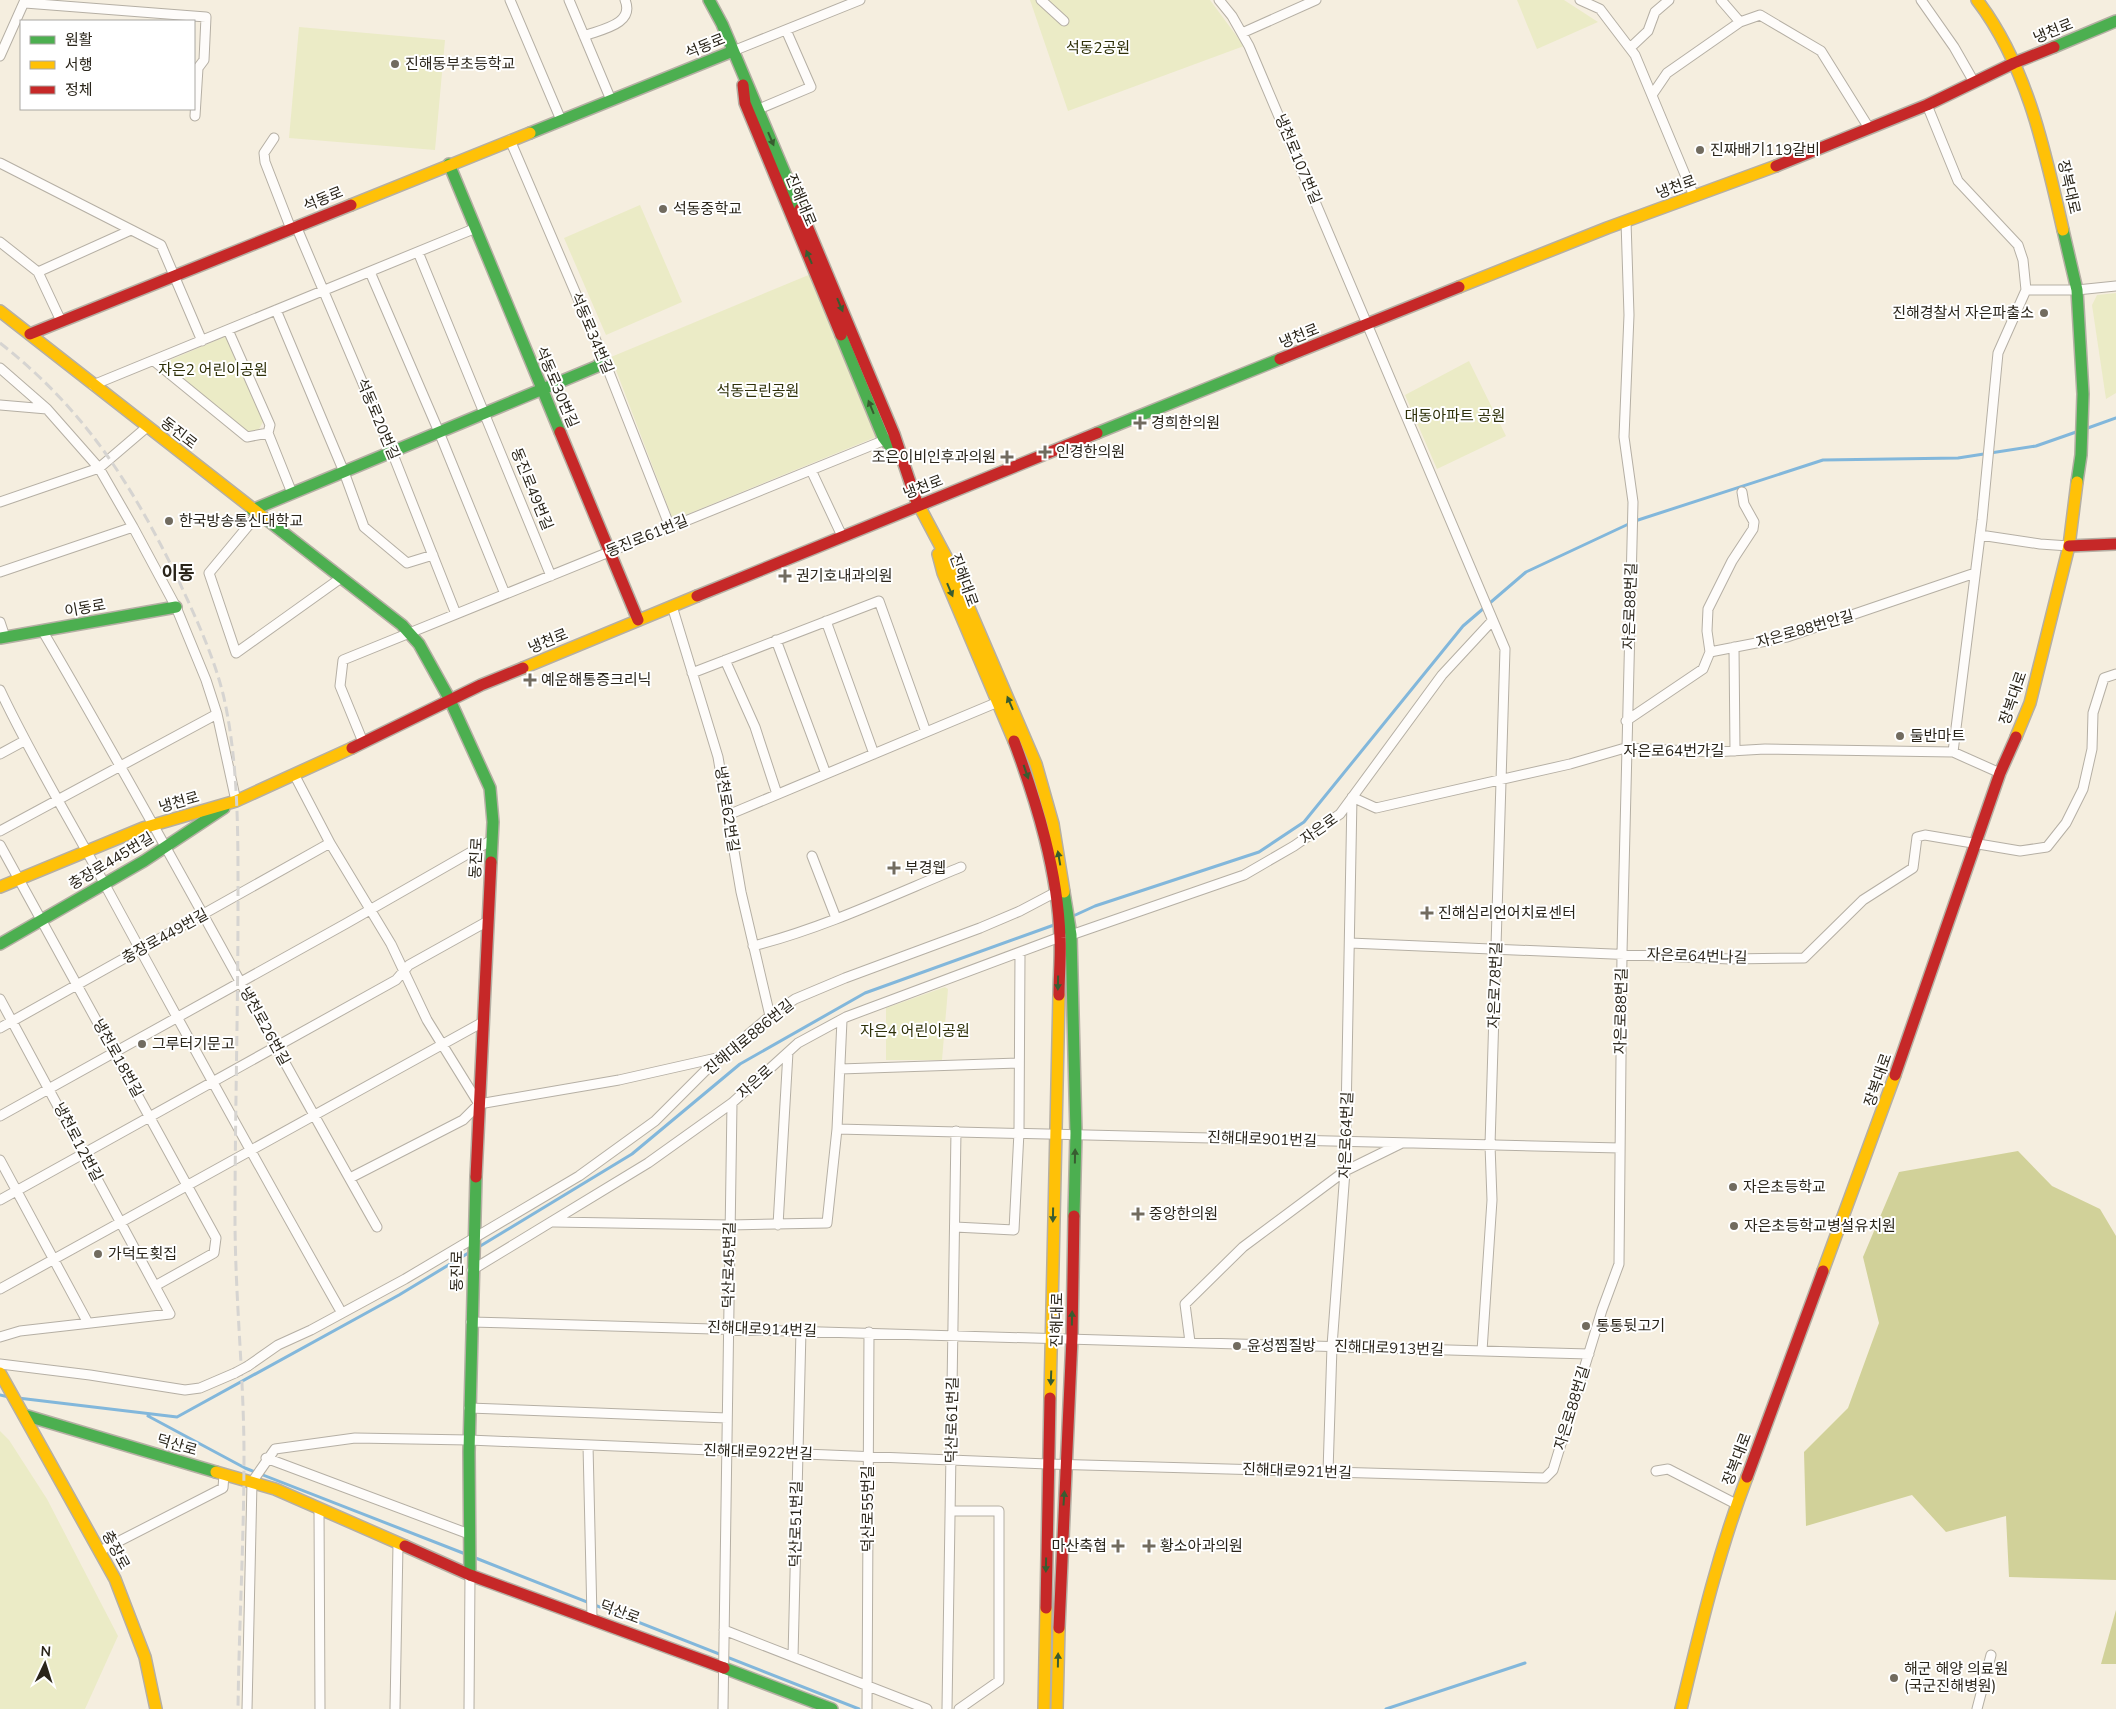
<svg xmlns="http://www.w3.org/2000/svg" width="2116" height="1709" viewBox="0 0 2116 1709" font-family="'Nunito Sans','Noto Sans KR',sans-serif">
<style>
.green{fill:#ebebc6}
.forest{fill:#d1d199}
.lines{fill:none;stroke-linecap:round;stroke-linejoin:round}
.stream{stroke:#82b7db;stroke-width:3}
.street-casing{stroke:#b5afa4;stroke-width:11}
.fast-casing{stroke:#b5afa4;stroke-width:14}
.slow-casing{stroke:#b5afa4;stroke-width:14}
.jam-casing{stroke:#b5afa4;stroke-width:14}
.street{stroke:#fefcfa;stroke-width:9}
.fast{stroke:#4caf50;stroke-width:11}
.slow{stroke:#ffc107;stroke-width:11}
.jam{stroke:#c62828;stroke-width:11}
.rail{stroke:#d6d4d1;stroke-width:3;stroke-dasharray:10 5;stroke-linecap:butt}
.street-bridge-casing{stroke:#b5afa4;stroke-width:11;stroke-linecap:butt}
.street-bridge{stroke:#fefcfa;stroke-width:9}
.oneway{fill:#385c30}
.poi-dot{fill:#716b5f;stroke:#fff;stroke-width:2}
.labels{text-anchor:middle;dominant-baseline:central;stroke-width:4;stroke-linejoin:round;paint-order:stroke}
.street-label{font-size:15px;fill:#2a251a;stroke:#fff}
.park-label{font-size:15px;fill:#2e3008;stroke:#fff}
.poi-label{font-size:15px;fill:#2a251a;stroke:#fff;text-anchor:start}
.quarter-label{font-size:18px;font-weight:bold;fill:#2a251a;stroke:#fff}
</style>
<rect width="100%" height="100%" fill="#f5eedf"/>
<path class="green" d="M 1030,0 L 1210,0 L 1244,46 L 1068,111 Z
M 1517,0 L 1564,0 L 1598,22 L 1537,49 Z
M 299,27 L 445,40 L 435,150 L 289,138 Z
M 640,205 L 682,302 L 606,335 L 564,238 Z
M 811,274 L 876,437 L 673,520 L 611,357 Z
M 2116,293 L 2116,393 L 2106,399 L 2092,305 L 2097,295 Z
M 227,336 L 264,420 L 259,429 L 251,434 L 163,363 Z
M 1469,361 L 1506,436 L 1437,469 L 1405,395 Z
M 945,987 L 948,989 L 942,1060 L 886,1060 L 886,1008 Z
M 0,1431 L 9,1440 L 47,1499 L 118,1636 L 85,1709 L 0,1709 Z"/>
<path class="forest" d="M 2018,1151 L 2052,1186 L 2100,1209 L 2116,1236 L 2116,1580 L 2009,1577 L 2006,1516 L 1946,1532 L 1912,1495 L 1806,1526 L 1804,1452 L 1848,1408 L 1879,1323 L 1863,1257 L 1899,1172 Z
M 2116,1610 L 2116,1664 L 2101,1664 Z"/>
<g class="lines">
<path class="stream" d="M 2085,429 L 2116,418
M 1071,917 L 1095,906 L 1259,852 L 1304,822 L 1463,626 L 1526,572 L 1635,521 L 1823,460 L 1958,458 L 2036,446 L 2079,431
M 477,1248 L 632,1154 L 740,1064 L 865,993 L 1054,925
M 0,1395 L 9,1397
M 18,1398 L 177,1417 L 399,1295 L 470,1252
M 148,1416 L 245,1468 L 468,1555
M 473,1557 L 859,1709
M 1386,1709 L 1525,1663"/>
<g class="street-casing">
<path id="street" d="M 510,0 L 561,120
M 569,0 L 611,100
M 1041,0 L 1064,21
M 1219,0 L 1232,16 L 1249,46 L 1505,649 L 1490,1145 L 1492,1200 L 1482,1351
M 1580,0 L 1600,9 L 1635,55 L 1694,196
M 1721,0 L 1740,22
M 1921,0 L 1954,47 L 1974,82
M 25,3 L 206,17 L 204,60 L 198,68 L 195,116
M 1242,33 L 1316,0
M 584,36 C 602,29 635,24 625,0
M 1630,48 L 1648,31 L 1655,12 L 1669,0
M 733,51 L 860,0
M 0,56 L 25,0
M 1652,95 L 1667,73 L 1740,22 L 1760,15 L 1821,51 L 1869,128
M 1927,105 L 1958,181 L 2018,245 L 2023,260 L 2026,290
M 759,109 L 811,87 L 786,30
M 274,138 L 264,153 L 265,162 L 291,229
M 510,140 L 603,357 L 670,527
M 0,163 L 161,245 L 202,341
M 296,226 L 392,452 L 456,614
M 0,242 L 38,272 L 61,321
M 418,252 L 551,576
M 38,272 L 131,230
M 370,272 L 439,432 L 505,594
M 276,310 L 344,472 L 364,527 L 407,563 L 433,555
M 228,330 L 270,425 L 268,433 L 292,493
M 154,361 L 247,437 L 268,433
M 0,368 L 47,409 L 99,468 L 133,527 L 176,607 L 206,680 L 217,714 L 236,801
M 93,385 L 476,228
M 0,405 L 47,409
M 811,470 L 842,536
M 0,502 L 99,468 L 147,427
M 258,514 L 209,573 L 236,653 L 341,578
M 1980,535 L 2040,544 L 2069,546
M 0,572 L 133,527
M 672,606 L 718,757 L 741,892 L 770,1016
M 826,621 L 874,754
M 0,622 L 5,637
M 42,630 C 158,827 264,1029 377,1227
M 776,640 L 826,774
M 1734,647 L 1735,751
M 1710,652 L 1707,631 L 1708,609 L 1732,561 L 1753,529 L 1754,522 L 1744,504 L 1742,492
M 725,660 L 755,727 L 777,794
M 692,673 L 879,601 L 926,732
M 0,690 C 31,756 69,818 104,883 C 181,1025 259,1167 339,1308
M 1626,721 L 1703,669 L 1710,652 L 1787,637 L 1975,573
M 363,742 L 340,686 L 343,660 L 885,440
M 1953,752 L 1982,520 L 1998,353 L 2026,290 L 2077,290 L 2116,286
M 0,754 L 24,741
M 295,776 L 330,843 L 391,944 L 427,1020 L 479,1104
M 728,815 L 998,702
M 0,831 L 217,714
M 0,845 L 216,1238 L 214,1253 L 155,1286
M 812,856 L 836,918
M 1071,935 L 1244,875 L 1294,846 L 1340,814 L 1442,675 L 1492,621
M 1350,943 L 1730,959 L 1804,958 L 1863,900 L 1913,868 L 1917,837 L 1925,835 L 2020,851 L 2047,847 L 2066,823 L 2083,789 L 2092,749 L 2093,713 L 2104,678 L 2116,674
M 753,946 C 824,928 893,895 961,867
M 0,999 L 170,1314 L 20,1331 L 0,1337
M 0,1028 L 330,843
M 840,1069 L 1019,1063
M 479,1104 L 619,1080 L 721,1057
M 0,1116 L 347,923 L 492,840
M 837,1129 L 1620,1148
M 0,1160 L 88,1323
M 350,1178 L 463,1120 L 479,1104
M 0,1200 L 396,980 L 409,965 L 488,921
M 554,1222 L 730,1225 L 827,1223 L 837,1129 L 842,1020
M 778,1225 L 788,1052
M 955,1227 L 1014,1230 L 1019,1132 L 1020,954
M 472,1270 L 648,1163 L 732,1103 L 798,1043 L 846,1017 L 1060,937
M 0,1289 L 483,1022
M 471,1322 L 1589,1354
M 1190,1342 L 1185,1304 L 1243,1247 L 1345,1171 L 1402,1143
M 0,1364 L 90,1375 L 185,1390 L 200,1388 L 235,1373
M 248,1366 L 278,1345 L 311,1330 L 405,1279 L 579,1176 L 655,1121 L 705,1071 L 770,1016 L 795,999 L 845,978 L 980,928 L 1020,911 L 1056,892
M 469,1408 L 727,1418
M 588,1445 L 592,1618
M 266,1458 L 469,1534
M 1656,1471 L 1668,1469 L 1736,1504
M 1328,1472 L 1332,1346 L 1345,1171 L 1352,797 L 1376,808 L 1570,764 L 1625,748 L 1713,752 L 1765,749 L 1953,752 L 2000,773
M 319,1509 L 320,1709
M 951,1511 L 999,1511 L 999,1681 L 959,1709
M 100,1551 L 223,1488 L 224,1474
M 724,1630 L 927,1709
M 793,1657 L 801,1330
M 247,1709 L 252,1482 L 275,1449 L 355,1438 L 469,1440 L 1048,1464 L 1545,1478 L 1553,1470 L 1602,1310 L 1619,1264 L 1622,953 L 1633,502 L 1624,437 L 1629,315 L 1626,221
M 395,1709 L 398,1544
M 469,1709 L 470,1575
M 723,1709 L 732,1103
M 867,1709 L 869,1332
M 947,1709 L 956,1131
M 1977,1709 L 1991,1655"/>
</g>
<g class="fast-casing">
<path id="fast" d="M 709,0 L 722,24 L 800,209
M 2054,47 L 2116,21
M 530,133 L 733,51
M 449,164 L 560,432
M 2063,230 L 2077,290 L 2083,394 L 2081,455 L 2077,482
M 841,335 L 883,437 L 897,456
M 1097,433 L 1280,359
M 252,510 L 598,366 L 603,357
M 266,519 L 402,625 L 419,644 L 449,698 L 490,788 L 493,822 L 491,862
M 0,638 L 176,607
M 1064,892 L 1071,935 L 1076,1133 L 1074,1216
M 0,944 L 144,861 L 224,808
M 24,1415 L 216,1472
M 470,1575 L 469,1452 L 476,1177
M 724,1668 L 832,1709"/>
</g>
<g class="slow-casing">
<path id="slow" d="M 1977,0 C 2027,65 2045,151 2063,230
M 351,205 L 530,133
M 1459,287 L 1607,228 L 1776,166
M 0,311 L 266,519
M 916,500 L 951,566 L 1036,764 L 1053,824 L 1064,892
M 938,554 L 943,573 L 1014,741
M 523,668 L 697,596
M 2016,737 L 2030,703 L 2069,546 L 2077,482
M 0,887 L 143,828 L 236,801 L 352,748
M 1823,1271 L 1895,1075
M 0,1373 L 115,1579 L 145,1657 L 156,1709
M 1050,1398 L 1059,995
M 216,1472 L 275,1489 L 405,1546
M 1044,1709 L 1046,1608
M 1057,1709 L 1059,1628
M 1681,1709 C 1700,1630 1718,1553 1747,1477"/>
</g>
<g class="jam-casing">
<path id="jam" d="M 743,85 L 745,103 L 841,335
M 1776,166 L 1927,105 L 2014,63 L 2054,47
M 800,209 L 894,434 L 916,500
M 30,334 L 351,205
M 1280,359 L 1459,287
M 560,432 L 638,620
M 2069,546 L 2116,544
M 697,596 L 1097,433
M 1014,741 C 1037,803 1058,872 1060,938 C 1061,957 1059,976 1059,995
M 352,748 L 481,685 L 523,668
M 1895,1075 L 2000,773 L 2016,737
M 476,1177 L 491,862
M 1747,1477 L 1823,1271
M 405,1546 L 470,1575 L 724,1668
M 1046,1608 L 1050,1398
M 1059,1628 L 1072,1338 L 1074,1216"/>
</g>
<use href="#street" class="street"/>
<use href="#fast" class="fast"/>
<use href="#slow" class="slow"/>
<use href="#jam" class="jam"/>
<path class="rail" d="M 0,343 C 84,409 131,483 177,577 C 195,616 214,656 224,698 C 239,766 238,838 238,907 C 238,1011 235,1114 235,1218 C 235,1297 244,1377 244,1456 C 244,1540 239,1625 238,1709"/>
<g class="street-bridge-casing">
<path id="street-bridge" d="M 235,1373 L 248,1366"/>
</g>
<use href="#street-bridge" class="street-bridge"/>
</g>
<defs><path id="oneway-solid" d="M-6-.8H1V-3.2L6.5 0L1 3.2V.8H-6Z" transform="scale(1.25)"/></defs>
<g class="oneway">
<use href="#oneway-solid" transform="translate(771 139) rotate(67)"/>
<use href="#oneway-solid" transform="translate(809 257) rotate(-113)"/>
<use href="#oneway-solid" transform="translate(840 305) rotate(67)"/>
<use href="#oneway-solid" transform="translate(871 407) rotate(-112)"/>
<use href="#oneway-solid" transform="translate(950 590) rotate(67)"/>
<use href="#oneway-solid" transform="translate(1010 703) rotate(-113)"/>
<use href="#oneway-solid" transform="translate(1026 772) rotate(71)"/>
<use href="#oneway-solid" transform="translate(1059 858) rotate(-100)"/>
<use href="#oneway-solid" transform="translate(1058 983) rotate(91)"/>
<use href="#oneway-solid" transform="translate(1075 1156) rotate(-89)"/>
<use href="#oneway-solid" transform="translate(1053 1215) rotate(91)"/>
<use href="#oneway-solid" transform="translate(1072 1318) rotate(-89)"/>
<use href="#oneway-solid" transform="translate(1051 1378) rotate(92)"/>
<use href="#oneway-solid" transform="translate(1064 1498) rotate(-86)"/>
<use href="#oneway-solid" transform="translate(1046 1565) rotate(91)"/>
<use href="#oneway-solid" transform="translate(1058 1660) rotate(-89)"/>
</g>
<g class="poi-dot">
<circle cx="395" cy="64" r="5"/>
<circle cx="1700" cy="150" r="5"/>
<circle cx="663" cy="209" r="5"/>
<circle cx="2044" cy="313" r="5"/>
<path d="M1137.5 415.5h5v5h5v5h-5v5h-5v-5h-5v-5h5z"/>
<path d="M1042.5 444.5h5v5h5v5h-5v5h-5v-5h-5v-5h5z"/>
<path d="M1004.5 449.5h5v5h5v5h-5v5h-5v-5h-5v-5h5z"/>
<circle cx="169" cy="521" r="5"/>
<path d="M782.5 568.5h5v5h5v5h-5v5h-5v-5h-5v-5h5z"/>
<path d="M527.5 672.5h5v5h5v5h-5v5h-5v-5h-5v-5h5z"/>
<circle cx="1900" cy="736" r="5"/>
<path d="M891.5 860.5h5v5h5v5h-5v5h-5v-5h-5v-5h5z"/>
<path d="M1424.5 905.5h5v5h5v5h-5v5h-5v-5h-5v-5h5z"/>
<circle cx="142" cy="1044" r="5"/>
<circle cx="1733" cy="1187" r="5"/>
<path d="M1135.5 1206.5h5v5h5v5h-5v5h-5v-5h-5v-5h5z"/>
<circle cx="1734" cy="1226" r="5"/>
<circle cx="98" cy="1254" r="5"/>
<circle cx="1586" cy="1326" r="5"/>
<circle cx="1237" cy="1346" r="5"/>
<path d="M1115.5 1538.5h5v5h5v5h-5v5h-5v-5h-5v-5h5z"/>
<path d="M1146.5 1538.5h5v5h5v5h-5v5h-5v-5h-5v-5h5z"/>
<circle cx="1894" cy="1678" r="5"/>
</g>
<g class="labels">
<g class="street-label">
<text transform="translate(2053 31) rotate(-22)">냉천로</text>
<text transform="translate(705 46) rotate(-22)">석동로</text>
<text transform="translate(1298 159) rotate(67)">냉천로107번길</text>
<text transform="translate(1676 187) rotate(-20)">냉천로</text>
<text transform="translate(2069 187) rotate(77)">장복대로</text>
<text transform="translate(323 199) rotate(-22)">석동로</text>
<text transform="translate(801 200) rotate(67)">진해대로</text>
<text transform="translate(592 333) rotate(67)">석동로34번길</text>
<text transform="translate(1299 336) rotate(-22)">냉천로</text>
<text transform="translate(557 387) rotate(67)">석동로30번길</text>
<text transform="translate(378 419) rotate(67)">석동로20번길</text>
<text transform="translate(179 433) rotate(38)">동진로</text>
<text transform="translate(923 487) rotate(-21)">냉천로</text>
<text transform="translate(532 489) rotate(68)">동진로49번길</text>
<text transform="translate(647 536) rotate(-22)">동진로61번길</text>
<text transform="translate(964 580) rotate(70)">진해대로</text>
<text transform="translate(1630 606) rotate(-88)">자은로88번길</text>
<text transform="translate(85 608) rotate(-10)">이동로</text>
<text transform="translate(1805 629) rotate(-16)">자은로88번안길</text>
<text transform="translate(548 641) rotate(-22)">냉천로</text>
<text transform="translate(2013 698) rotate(-71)">장복대로</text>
<text x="1674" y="751">자은로64번가길</text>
<text transform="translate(179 802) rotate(-16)">냉천로</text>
<text transform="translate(727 809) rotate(81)">냉천로62번길</text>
<text transform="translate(1319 829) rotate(-35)">자은로</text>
<text transform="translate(476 858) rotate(-87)">동진로</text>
<text transform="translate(111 861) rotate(-31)">충장로445번길</text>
<text transform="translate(165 936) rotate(-29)">충장로449번길</text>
<text transform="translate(1697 956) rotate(2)">자은로64번나길</text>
<text transform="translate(1495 985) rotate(-88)">자은로78번길</text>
<text transform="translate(1621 1011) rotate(-89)">자은로88번길</text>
<text transform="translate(265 1026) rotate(61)">냉천로26번길</text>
<text transform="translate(749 1037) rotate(-39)">진해대로886번길</text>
<text transform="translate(118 1058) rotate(61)">냉천로18번길</text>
<text transform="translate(1878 1080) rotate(-71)">장복대로</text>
<text transform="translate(755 1082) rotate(-42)">자은로</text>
<text transform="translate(1346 1135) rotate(-88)">자은로64번길</text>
<text transform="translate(1262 1139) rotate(2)">진해대로901번길</text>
<text transform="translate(78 1142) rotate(62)">냉천로12번길</text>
<text transform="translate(729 1265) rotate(-89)">덕산로45번길</text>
<text transform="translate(457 1271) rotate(-89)">동진로</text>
<text transform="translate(1057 1320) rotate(-89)">진해대로</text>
<text transform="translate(762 1329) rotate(2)">진해대로914번길</text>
<text transform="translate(1389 1348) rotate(2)">진해대로913번길</text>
<text transform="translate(1572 1408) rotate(-73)">자은로88번길</text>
<text transform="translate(952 1420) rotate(-89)">덕산로61번길</text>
<text transform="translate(177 1445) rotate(16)">덕산로</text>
<text transform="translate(758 1452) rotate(2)">진해대로922번길</text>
<text transform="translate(1737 1459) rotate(-69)">장복대로</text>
<text transform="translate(1297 1471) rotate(2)">진해대로921번길</text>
<text transform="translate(868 1509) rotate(-90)">덕산로55번길</text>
<text transform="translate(796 1524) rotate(-89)">덕산로51번길</text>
<text transform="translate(116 1550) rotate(62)">충장로</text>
<text transform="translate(620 1612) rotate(20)">덕산로</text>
</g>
<g class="park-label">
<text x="1098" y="48">석동2공원</text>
<text x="213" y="370">자은2 어린이공원</text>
<text x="758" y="391">석동근린공원</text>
<text x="1455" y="416">대동아파트 공원</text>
<text x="915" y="1031">자은4 어린이공원</text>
</g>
<g class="poi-label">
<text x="405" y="64">진해동부초등학교</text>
<text x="1710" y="150">진짜배기119갈비</text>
<text x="673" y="209">석동중학교</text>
<text x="2034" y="313" text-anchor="end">진해경찰서 자은파출소</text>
<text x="1151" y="423">경희한의원</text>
<text x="1056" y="452">인경한의원</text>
<text x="996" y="457" text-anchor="end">조은이비인후과의원</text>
<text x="179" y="521">한국방송통신대학교</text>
<text x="796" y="576">권기호내과의원</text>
<text x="541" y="680">예운해통증크리닉</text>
<text x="1910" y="736">둘반마트</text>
<text x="905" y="868">부경웹</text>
<text x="1438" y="913">진해심리언어치료센터</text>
<text x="152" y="1044">그루터기문고</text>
<text x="1743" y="1187">자은초등학교</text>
<text x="1149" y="1214">중앙한의원</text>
<text x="1744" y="1226">자은초등학교병설유치원</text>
<text x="108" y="1254">가덕도횟집</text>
<text x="1596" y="1326">통통뒷고기</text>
<text x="1247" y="1346">윤성찜질방</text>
<text x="1107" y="1546" text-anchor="end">마산축협</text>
<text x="1160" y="1546">황소아과의원</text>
<text x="1904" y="1669">해군 해양 의료원<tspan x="1904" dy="17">(국군진해병원)</tspan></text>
</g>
<g class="quarter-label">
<text x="178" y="573">이동</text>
</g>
</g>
<rect x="20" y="20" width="175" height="90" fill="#ffffff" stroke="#aaa8a3"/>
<rect x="30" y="36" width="25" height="8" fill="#4caf50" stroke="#aaa8a3"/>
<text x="65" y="45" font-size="15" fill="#2a251a">원활</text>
<rect x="30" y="61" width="25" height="8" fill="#ffc107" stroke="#aaa8a3"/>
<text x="65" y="70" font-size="15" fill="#2a251a">서행</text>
<rect x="30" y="86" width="25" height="8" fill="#c62828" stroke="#aaa8a3"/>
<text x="65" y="95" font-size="15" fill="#2a251a">정체</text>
<g transform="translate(45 1664) rotate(4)" stroke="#ffffff" stroke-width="4" paint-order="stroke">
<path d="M0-4L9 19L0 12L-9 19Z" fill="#2a251a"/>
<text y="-8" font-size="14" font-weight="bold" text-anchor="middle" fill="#2a251a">N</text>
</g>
</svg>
